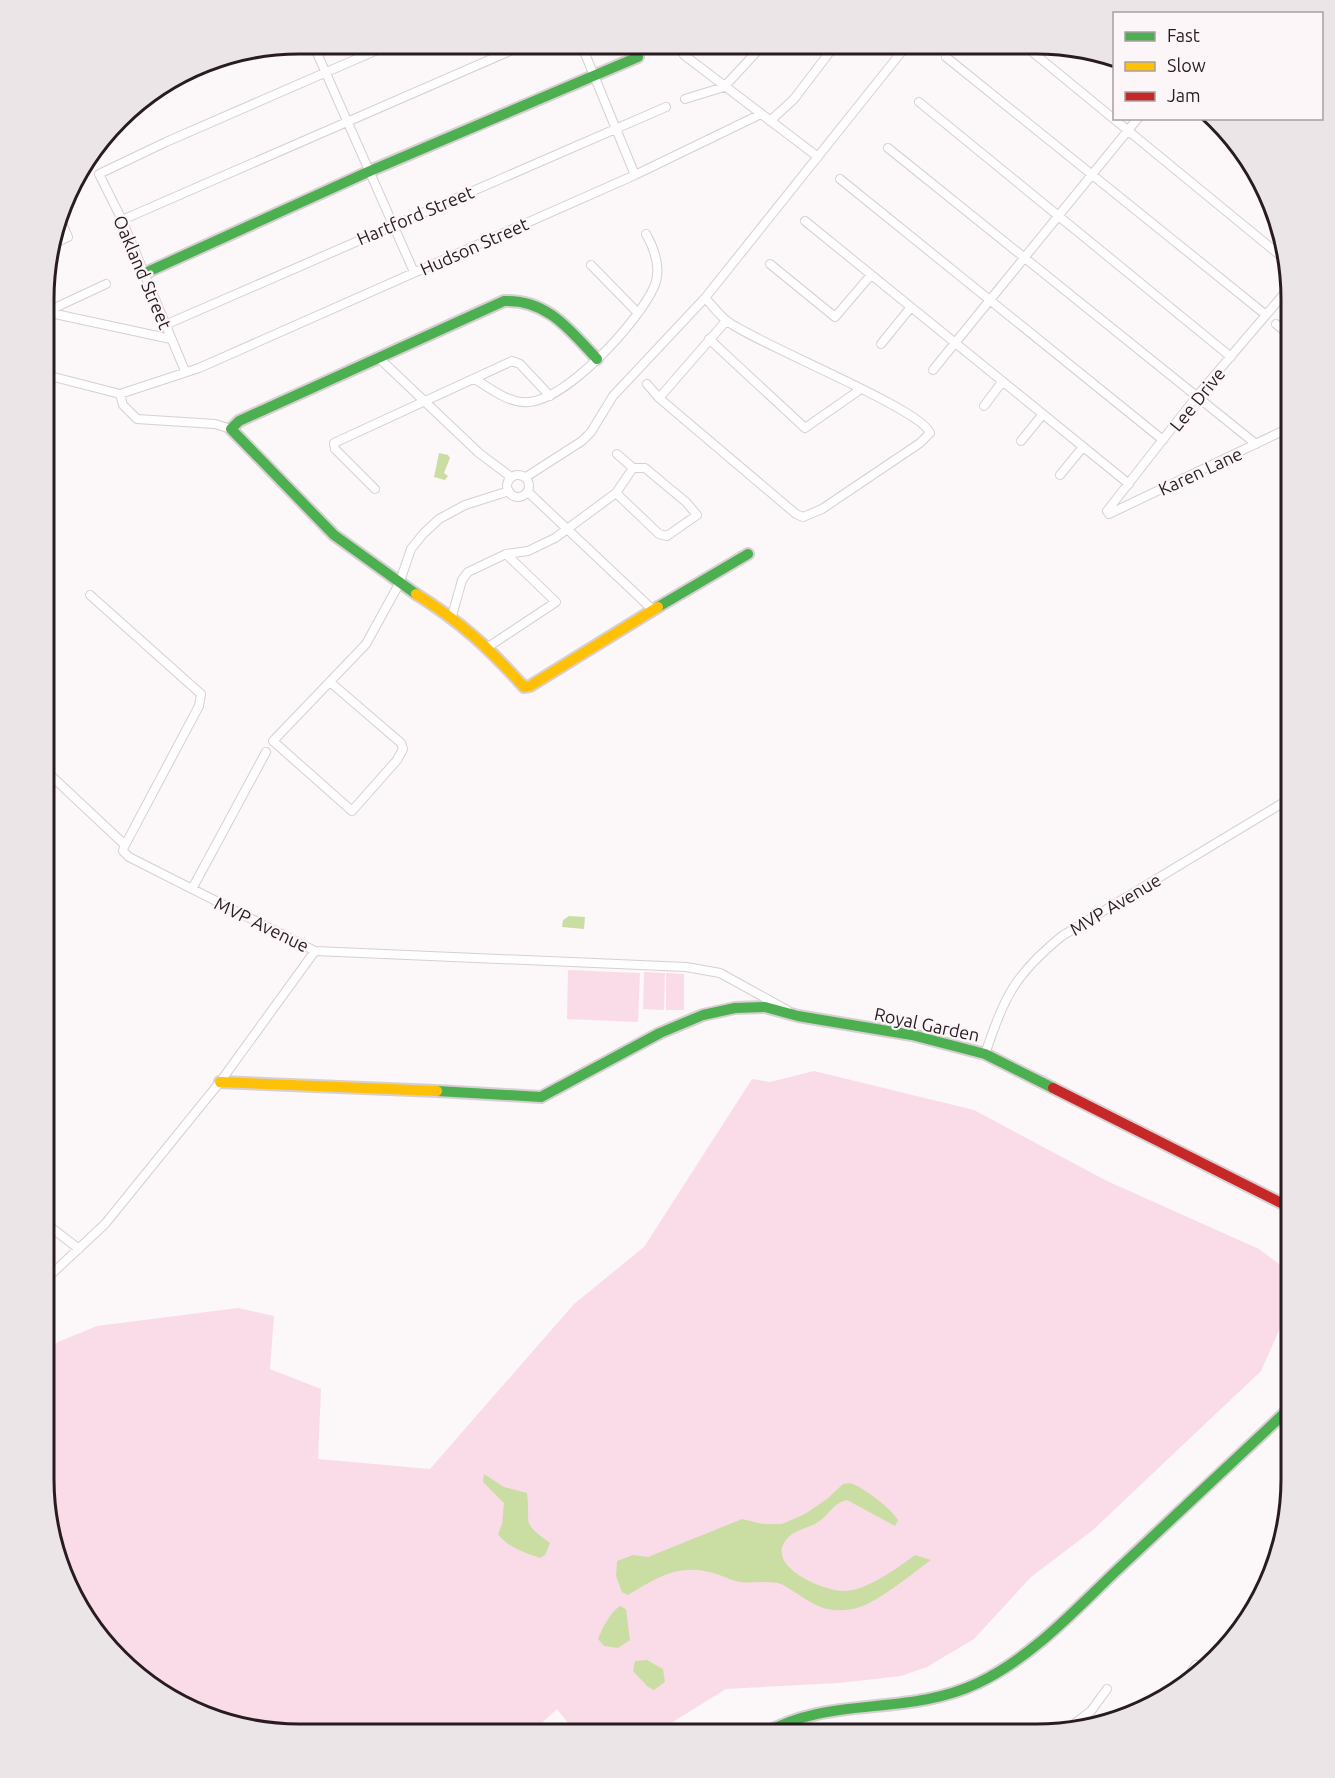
<svg xmlns="http://www.w3.org/2000/svg" width="1335" height="1778" viewBox="0 0 1335 1778" font-family="Ubuntu,sans-serif">
<style>
.green{fill:#fadce8}
.water{fill:#cadea4}
.lines{fill:none;stroke-linecap:round;stroke-linejoin:round}
.street-casing{stroke:#d8cfd3;stroke-width:10}
.fast-casing{stroke:#d8cfd3;stroke-width:14}
.slow-casing{stroke:#d8cfd3;stroke-width:14}
.jam-casing{stroke:#d8cfd3;stroke-width:14}
.street{stroke:#fffefe;stroke-width:8}
.fast{stroke:#4caf50;stroke-width:10}
.slow{stroke:#ffc107;stroke-width:10}
.jam{stroke:#c62828;stroke-width:10}
.labels{text-anchor:middle;dominant-baseline:central;stroke-width:4.5;stroke-linejoin:round;paint-order:stroke}
.street-label{font-size:18px;fill:#281c21;stroke:#fdf6f9}
.rim{fill:none;stroke:#281c21;stroke-width:3}
</style>
<rect width="100%" height="100%" fill="#fcf7f9"/>
<path class="green" d="M 568,970 L 640,973 L 638,1022 L 567,1019 Z
M 644,972 L 665,973 L 664,1010 L 643,1009 Z
M 666,973 L 684,974 L 684,1010 L 666,1010 Z
M 814,1071 L 974,1110 L 1107,1181 L 1259,1249 L 1290,1272 L 1289,1308 L 1261,1371 L 1093,1530 L 1031,1577 L 974,1639 L 927,1667 L 901,1676 L 838,1683 L 726,1689 L 655,1733 L 581,1733 L 572,1728 L 557,1709 L 531,1733 L 266,1732 L 157,1691 L 107,1648 L 70,1592 L 44,1479 L 44,1355 L 58,1342 L 97,1326 L 238,1308 L 274,1316 L 270,1369 L 321,1389 L 318,1459 L 430,1469 L 574,1304 L 644,1247 L 752,1079 L 770,1082 Z"/>
<path class="water" d="M 439,453 L 448,455 L 450,458 L 444,473 L 448,476 L 445,480 L 434,477 Z
M 569,916 L 585,917 L 584,929 L 562,927 L 563,920 Z
M 484,1474 L 504,1487 L 527,1493 C 531,1526 520,1521 550,1543 L 545,1555 L 540,1558 C 525,1553 507,1547 498,1534 L 502,1524 L 504,1503 L 483,1482 Z
M 850,1483 C 863,1487 891,1508 898,1520 L 895,1526 L 847,1500 C 833,1503 829,1515 818,1522 C 808,1529 794,1529 786,1540 C 765,1567 825,1592 845,1591 C 868,1590 897,1568 915,1555 L 931,1560 C 910,1575 877,1604 853,1609 C 821,1615 809,1600 785,1586 C 773,1579 754,1584 740,1582 C 729,1580 720,1574 709,1572 C 677,1564 655,1579 628,1595 L 622,1592 L 616,1576 L 617,1561 L 633,1555 L 648,1557 L 742,1519 L 763,1524 L 782,1524 L 805,1514 L 827,1499 L 843,1484 Z
M 620,1606 L 626,1609 L 630,1640 L 618,1648 L 604,1646 L 598,1639 C 602,1629 610,1612 620,1606 Z
M 647,1660 L 663,1669 L 665,1682 L 654,1690 L 648,1687 L 633,1671 L 635,1661 Z"/>
<g class="lines">
<g class="street-casing">
<path id="street" d="M 313,44 L 414,272
M 581,44 L 635,175
M 680,45 L 684,55 L 818,157
M 1025,46 L 1282,257
M 684,55 L 692,45
M 946,57 L 1266,315
M 685,99 L 724,87 L 763,45
M 919,102 L 1231,357
M 1207,118 L 1235,142
M 770,121 L 794,99 L 835,45
M 888,148 L 1256,444
M 840,179 L 1163,440
M 122,220 L 526,44
M 805,221 L 1129,484
M 53,244 L 68,237 L 61,221
M 770,264 L 835,317 L 871,275
M 591,265 L 638,313
M 1289,288 L 1197,396 L 1107,511 L 1109,514 L 1291,427
M 46,312 L 171,339
M 46,312 L 106,284
M 1276,324 L 1291,336
M 165,325 L 666,107
M 709,339 L 805,428 L 861,389
M 881,344 L 911,307
M 380,359 L 479,453 L 511,477
M 933,370 L 1138,118
M 185,371 L 122,220 L 99,174 L 166,142 L 391,44
M 46,375 L 120,394 L 199,368 L 635,175 L 761,114
M 475,379 C 491,389 510,404 529,402 C 568,399 639,321 654,287 C 662,269 655,250 646,234
M 647,384 L 659,398 L 796,514 L 803,517 L 822,509 L 920,443 L 930,433 C 922,409 757,344 727,321 C 719,315 712,305 705,298
M 120,394 L 123,405 L 137,419 L 215,424 L 231,429
M 659,398 L 726,321
M 984,406 L 1002,382
M 1021,441 L 1043,414
M 617,454 L 633,468
M507 486a11 11 0 1 1 22 0a11 11 0 1 1-22 0Z
M 1060,475 L 1083,447
M 526,477 L 582,441 L 591,432 L 613,396 L 705,298 L 907,45
M 375,489 L 335,449 L 334,443 L 512,361 L 520,364 L 550,396
M 528,492 L 653,610
M 90,595 L 201,694 L 199,706 L 124,847 L 123,851 L 129,857 L 315,951 L 686,967 L 720,973 L 787,1010
M 452,616 L 462,580 L 468,572 L 506,554 L 528,551 L 555,538 L 616,493 L 633,468 L 645,468 L 686,502 L 697,515 L 667,536 L 659,534 L 616,493
M 488,647 L 556,602 L 506,554
M 330,682 L 401,743 L 403,749 L 397,760 L 352,811 L 273,741 L 366,644 L 399,584 L 411,549 L 423,534 L 439,519 L 465,505 L 509,491
M 45,770 L 125,845
M 192,889 L 266,752
M 985,1054 C 1005,996 1014,975 1062,936 L 1291,798
M 44,1222 L 79,1249
M 44,1281 L 105,1224 L 220,1082 L 315,951
M 1181,1687 L 1196,1665 L 1203,1671
M 1070,1727 L 1091,1711 L 1107,1689"/>
</g>
<g class="fast-casing">
<path id="fast" d="M 143,274 L 370,171 L 638,57
M 416,594 L 334,535 L 231,429 L 239,421 L 504,301 C 547,299 570,330 597,359
M 658,607 L 748,554
M 437,1091 L 541,1097 L 660,1033 L 703,1015 L 735,1008 L 765,1007 L 798,1016 L 912,1035 L 985,1054 L 1053,1088
M 764,1734 C 829,1695 907,1717 978,1683 C 1032,1657 1073,1612 1115,1572 C 1174,1517 1232,1462 1291,1407"/>
</g>
<g class="slow-casing">
<path id="slow" d="M 416,594 C 461,622 489,648 524,687 L 530,686 L 658,607
M 220,1082 L 437,1091"/>
</g>
<g class="jam-casing">
<path id="jam" d="M 1053,1088 L 1291,1208"/>
</g>
<use href="#street" class="street"/>
<use href="#fast" class="fast"/>
<use href="#slow" class="slow"/>
<use href="#jam" class="jam"/>
</g>
<g class="labels">
<g class="street-label">
<text transform="translate(415 215) rotate(-23)">Hartford Street</text>
<text transform="translate(474 246) rotate(-24)">Hudson Street</text>
<text transform="translate(143 272) rotate(67)">Oakland Street</text>
<text transform="translate(1197 399) rotate(-51)">Lee Drive</text>
<text transform="translate(1200 471) rotate(-25)">Karen Lane</text>
<text transform="translate(1115 904) rotate(-31)">MVP Avenue</text>
<text transform="translate(262 924) rotate(26)">MVP Avenue</text>
<text transform="translate(927 1024) rotate(12)">Royal Garden</text>
</g>
</g>
<path d="M0 0H1335V1778H0ZM299 54H1036A245 245 0 0 1 1281 299V1479A245 245 0 0 1 1036 1724H299A245 245 0 0 1 54 1479V299A245 245 0 0 1 299 54Z" fill="#ece5e8" fill-rule="evenodd"/>
<path class="rim" d="M299 54H1036A245 245 0 0 1 1281 299V1479A245 245 0 0 1 1036 1724H299A245 245 0 0 1 54 1479V299A245 245 0 0 1 299 54Z"/>
<rect x="1113" y="12" width="210" height="108" fill="#fdf6f9" stroke="#a89fa3" stroke-width="1.5"/>
<rect x="1125" y="32" width="30" height="9" fill="#4caf50" stroke="#a89fa3" stroke-width="1.5"/>
<text x="1167" y="42" font-size="18" fill="#281c21">Fast</text>
<rect x="1125" y="62" width="30" height="9" fill="#ffc107" stroke="#a89fa3" stroke-width="1.5"/>
<text x="1167" y="72" font-size="18" fill="#281c21">Slow</text>
<rect x="1125" y="92" width="30" height="9" fill="#c62828" stroke="#a89fa3" stroke-width="1.5"/>
<text x="1167" y="102" font-size="18" fill="#281c21">Jam</text>
</svg>
